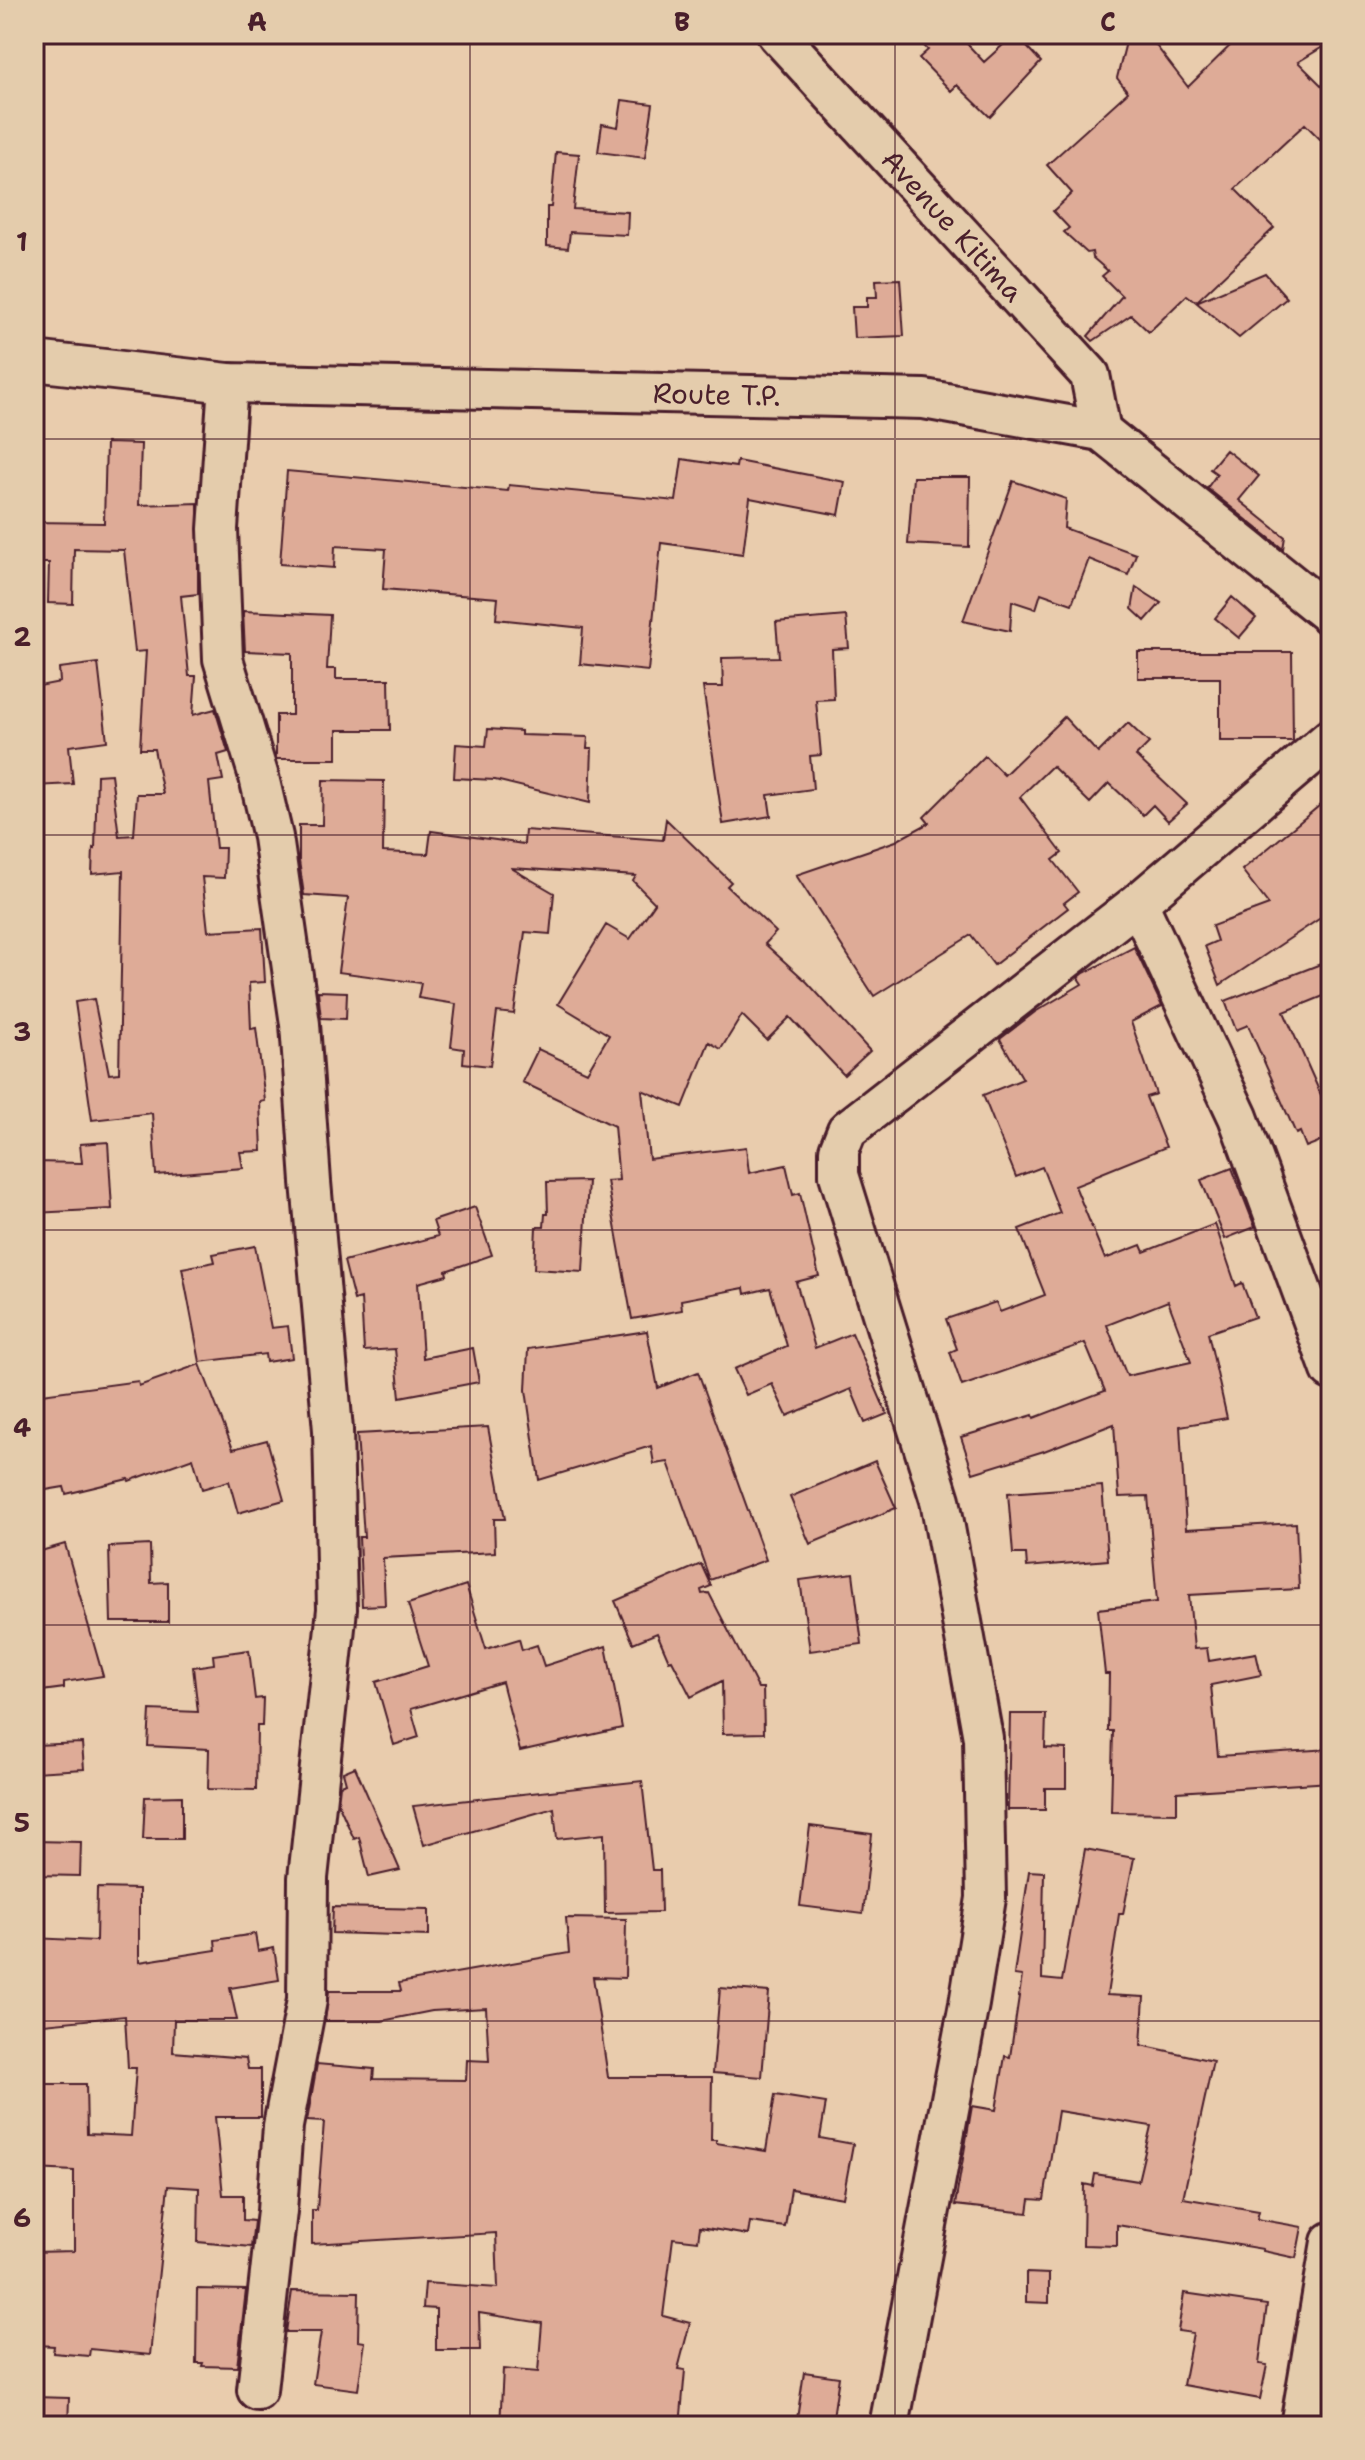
<svg xmlns="http://www.w3.org/2000/svg" width="1365" height="2460" viewBox="0 0 1365 2460" font-family="'Shantell Sans',sans-serif">
<style>
.building{fill:#deab97;stroke:#4a1f2b;stroke-width:2;fill-rule:evenodd}
.lines{fill:none;stroke-linecap:round;stroke-linejoin:round}
.minor-casing{stroke:#4a1f2b;stroke-width:44}
.minor{stroke:#e4ccac;stroke-width:38}
.grid{fill:none;stroke:#4a1f2b;stroke-width:2;stroke-opacity:0.55}
.labels{text-anchor:middle;dominant-baseline:central;stroke-width:6;stroke-linejoin:round;paint-order:stroke}
.street-label{font-size:28px;fill:#4a1f2b;stroke:#e4ccac}
.neatline{fill:none;stroke:#4a1f2b;stroke-width:3}
.grid-label{font-size:26px;text-anchor:middle;font-weight:bold;fill:#4a1f2b}
</style>
<rect width="100%" height="100%" fill="#e9ccad"/>
<filter id="ink" filterUnits="userSpaceOnUse"><feTurbulence type="fractalNoise" baseFrequency=".0125" numOctaves="2"/><feDisplacementMap in="SourceGraphic" scale="16" xChannelSelector="R" yChannelSelector="G"/><feConvolveMatrix kernelMatrix="1 2 1 2 8 2 1 2 1" color-interpolation-filters="sRGB"/></filter>
<g filter="url(#ink)">
<path class="building" d="M 913,34 L 958,34 L 984,62 L 1015,34 L 1041,62 L 990,117 L 957,85 L 951,91 L 919,58 L 928,50 Z
M 1128,34 L 1147,34 L 1188,87 L 1242,34 L 1331,34 L 1331,42 L 1298,62 L 1331,95 L 1331,150 L 1305,124 L 1235,189 L 1274,228 L 1196,302 L 1187,295 L 1149,332 L 1131,315 L 1093,341 L 1088,336 L 1122,296 L 1102,276 L 1108,271 L 1093,258 L 1092,252 L 1087,253 L 1064,232 L 1069,228 L 1053,211 L 1072,193 L 1047,165 L 1128,92 L 1117,78 Z
M 622,100 L 653,104 L 645,158 L 598,152 L 602,124 L 618,127 Z
M 556,152 L 579,154 L 573,209 L 628,212 L 627,235 L 570,232 L 568,248 L 547,246 L 547,207 L 551,207 Z
M 1265,273 L 1287,298 L 1239,338 L 1196,302 Z
M 900,279 L 904,336 L 854,338 L 852,307 L 867,307 L 867,297 L 877,297 L 876,280 Z
M 106,443 L 141,444 L 139,505 L 198,503 L 198,594 L 181,596 L 189,676 L 196,676 L 193,715 L 215,709 L 228,752 L 218,755 L 223,780 L 209,782 L 216,848 L 225,848 L 224,878 L 202,877 L 208,931 L 262,928 L 265,982 L 249,983 L 251,1029 L 256,1028 L 265,1101 L 260,1102 L 262,1151 L 240,1152 L 243,1168 L 156,1175 L 152,1113 L 92,1120 L 75,1002 L 94,999 L 109,1074 L 119,1073 L 123,871 L 92,874 L 93,848 L 95,849 L 97,775 L 111,774 L 119,836 L 134,835 L 137,794 L 163,794 L 154,749 L 140,749 L 146,651 L 135,652 L 124,550 L 74,549 L 73,604 L 48,603 L 49,563 L 34,563 L 34,522 L 104,523 Z
M 1226,450 L 1259,476 L 1239,500 L 1285,537 L 1283,549 L 1207,488 L 1217,474 L 1210,469 Z
M 682,459 L 736,467 L 737,461 L 845,482 L 839,515 L 750,498 L 743,554 L 661,543 L 648,671 L 580,664 L 583,628 L 496,619 L 498,598 L 383,589 L 386,549 L 335,546 L 334,568 L 280,564 L 287,471 L 508,491 L 509,485 L 676,501 Z
M 913,477 L 970,477 L 969,547 L 908,544 Z
M 1013,481 L 1066,499 L 1064,528 L 1136,554 L 1128,575 L 1089,559 L 1072,604 L 1041,593 L 1036,609 L 1012,601 L 1010,631 L 963,621 Z
M 1136,587 L 1161,603 L 1145,621 L 1132,609 Z
M 1232,597 L 1256,618 L 1239,638 L 1215,618 Z
M 243,611 L 330,615 L 327,669 L 336,669 L 336,679 L 389,679 L 390,730 L 337,730 L 337,759 L 276,759 L 276,715 L 292,715 L 292,653 L 245,651 Z
M 846,616 L 849,648 L 832,649 L 834,699 L 816,700 L 821,755 L 810,756 L 813,789 L 768,795 L 771,816 L 723,824 L 703,687 L 723,687 L 722,658 L 779,657 L 776,622 Z
M 1138,652 L 1292,652 L 1293,741 L 1220,741 L 1220,678 L 1138,678 Z
M 98,663 L 107,741 L 69,746 L 73,784 L 34,786 L 34,687 L 60,682 L 59,668 Z
M 1064,717 L 1098,753 L 1128,723 L 1149,743 L 1136,756 L 1187,804 L 1168,821 L 1153,805 L 1143,815 L 1109,783 L 1090,803 L 1052,766 L 1020,797 L 1062,853 L 1053,860 L 1078,892 L 1064,903 L 1068,908 L 994,965 L 971,935 L 874,996 L 796,875 L 896,841 L 929,823 L 924,817 L 985,756 L 1004,775 Z
M 488,729 L 521,731 L 521,735 L 588,737 L 587,748 L 592,748 L 590,803 L 495,780 L 454,778 L 456,744 L 486,746 Z
M 323,780 L 384,781 L 383,852 L 428,854 L 431,831 L 524,844 L 525,830 L 663,840 L 666,819 L 731,882 L 727,886 L 776,932 L 765,944 L 807,982 L 870,1051 L 844,1075 L 790,1017 L 767,1040 L 742,1015 L 721,1049 L 709,1042 L 683,1107 L 642,1090 L 649,1159 L 746,1147 L 749,1173 L 786,1165 L 793,1195 L 800,1193 L 819,1276 L 796,1282 L 815,1348 L 852,1333 L 887,1414 L 865,1423 L 851,1389 L 787,1416 L 772,1384 L 746,1395 L 734,1369 L 787,1346 L 770,1288 L 745,1294 L 744,1288 L 681,1300 L 682,1310 L 632,1319 L 607,1181 L 619,1180 L 614,1126 L 522,1082 L 538,1049 L 587,1072 L 609,1035 L 558,1004 L 606,925 L 630,939 L 655,903 L 633,881 L 636,876 L 511,868 L 554,893 L 550,934 L 525,932 L 514,1014 L 497,1012 L 490,1066 L 463,1063 L 464,1049 L 451,1047 L 456,1004 L 418,998 L 421,983 L 338,972 L 348,898 L 304,895 L 299,861 L 299,825 L 322,825 Z
M 1331,796 L 1331,860 L 1322,867 L 1331,881 L 1331,911 L 1220,985 L 1205,946 L 1217,941 L 1212,926 L 1269,905 L 1242,870 Z
M 1134,947 L 1162,1006 L 1131,1022 L 1156,1094 L 1146,1097 L 1166,1147 L 1092,1177 L 1093,1179 L 1075,1186 L 1105,1259 L 1141,1245 L 1144,1252 L 1215,1224 L 1236,1286 L 1242,1283 L 1255,1317 L 1208,1333 L 1227,1418 L 1180,1426 L 1186,1529 L 1296,1523 L 1299,1589 L 1189,1595 L 1194,1649 L 1207,1648 L 1209,1661 L 1256,1653 L 1261,1675 L 1211,1685 L 1218,1756 L 1331,1749 L 1331,1782 L 1177,1792 L 1177,1813 L 1111,1812 L 1113,1731 L 1108,1731 L 1109,1674 L 1105,1674 L 1098,1609 L 1157,1602 L 1148,1496 L 1119,1497 L 1114,1424 L 1044,1451 L 973,1473 L 961,1437 L 1033,1415 L 1034,1418 L 1105,1391 L 1085,1343 L 962,1386 L 950,1352 L 957,1349 L 946,1319 L 996,1302 L 1000,1312 L 1045,1295 L 1019,1229 L 1060,1213 L 1042,1167 L 1016,1177 L 983,1095 L 1023,1079 L 1000,1039 L 1035,1012 L 1082,984 L 1078,978 L 1084,973 ZM 1168,1301 L 1191,1362 L 1127,1376 L 1107,1325 Z
M 1331,960 L 1331,993 L 1284,1012 L 1325,1104 L 1331,1102 L 1331,1137 L 1306,1147 L 1300,1132 L 1296,1134 L 1248,1025 L 1236,1030 L 1225,1001 Z
M 318,991 L 347,992 L 346,1019 L 321,1018 Z
M 108,1142 L 112,1209 L 34,1213 L 34,1162 L 82,1163 L 80,1144 Z
M 1232,1168 L 1255,1227 L 1225,1239 L 1201,1180 Z
M 588,1181 L 583,1272 L 534,1269 L 536,1227 L 544,1227 L 545,1214 L 548,1214 L 547,1182 Z
M 475,1207 L 492,1255 L 446,1271 L 447,1275 L 418,1283 L 423,1358 L 473,1348 L 479,1382 L 400,1397 L 395,1349 L 364,1351 L 361,1298 L 354,1300 L 344,1261 L 438,1236 L 433,1221 Z
M 255,1246 L 271,1328 L 288,1326 L 292,1358 L 266,1362 L 265,1354 L 200,1362 L 182,1268 L 215,1262 L 213,1254 Z
M 647,1331 L 658,1388 L 698,1372 L 766,1560 L 710,1580 L 668,1462 L 654,1464 L 651,1446 L 539,1480 L 526,1390 L 528,1349 Z
M 200,1364 L 233,1449 L 267,1440 L 284,1500 L 238,1513 L 229,1481 L 202,1489 L 193,1458 L 129,1481 L 128,1479 L 66,1494 L 64,1487 L 34,1492 L 34,1395 L 138,1381 L 139,1386 Z
M 488,1427 L 505,1519 L 494,1519 L 495,1552 L 383,1558 L 385,1605 L 362,1606 L 359,1537 L 364,1537 L 357,1434 Z
M 875,1461 L 896,1508 L 810,1544 L 790,1497 Z
M 1102,1486 L 1108,1560 L 1027,1567 L 1026,1554 L 1013,1554 L 1008,1493 Z
M 65,1544 L 103,1676 L 64,1682 L 64,1688 L 34,1692 L 34,1553 Z
M 150,1545 L 151,1583 L 168,1582 L 168,1622 L 111,1622 L 109,1547 Z
M 701,1564 L 711,1586 L 701,1590 L 702,1594 L 709,1593 L 758,1688 L 763,1688 L 764,1733 L 723,1734 L 722,1681 L 691,1697 L 672,1660 L 669,1661 L 657,1633 L 633,1643 L 615,1601 Z
M 853,1573 L 862,1644 L 810,1651 L 800,1580 Z
M 466,1585 L 486,1649 L 519,1639 L 522,1650 L 537,1645 L 544,1666 L 606,1646 L 622,1728 L 520,1751 L 502,1682 L 411,1709 L 419,1737 L 394,1745 L 376,1682 L 428,1666 L 408,1604 Z
M 249,1650 L 255,1699 L 263,1698 L 262,1726 L 257,1726 L 256,1790 L 208,1789 L 209,1749 L 148,1746 L 150,1710 L 198,1712 L 193,1667 L 214,1664 L 213,1655 Z
M 1010,1714 L 1046,1714 L 1045,1748 L 1066,1749 L 1066,1788 L 1045,1788 L 1045,1810 L 1008,1810 Z
M 82,1743 L 84,1769 L 34,1772 L 34,1745 Z
M 355,1767 L 377,1817 L 400,1870 L 369,1877 L 359,1837 L 354,1839 L 338,1803 L 340,1785 L 346,1783 L 343,1772 Z
M 642,1781 L 652,1870 L 660,1870 L 661,1912 L 605,1913 L 604,1834 L 557,1839 L 554,1808 L 424,1845 L 413,1806 Z
M 182,1796 L 182,1839 L 143,1839 L 145,1797 Z
M 810,1826 L 872,1834 L 863,1914 L 800,1906 Z
M 34,1841 L 81,1842 L 80,1876 L 34,1875 Z
M 1085,1849 L 1134,1858 L 1123,1914 L 1119,1914 L 1107,1995 L 1144,1997 L 1141,2045 L 1213,2061 L 1183,2198 L 1259,2211 L 1257,2219 L 1302,2227 L 1296,2258 L 1263,2251 L 1263,2249 L 1117,2225 L 1117,2246 L 1083,2245 L 1084,2184 L 1093,2186 L 1095,2174 L 1138,2181 L 1151,2126 L 1058,2111 L 1044,2200 L 1030,2199 L 1028,2213 L 955,2205 L 972,2106 L 996,2110 L 1005,2056 L 1010,2057 L 1022,1976 L 1014,1975 L 1029,1871 L 1044,1872 L 1042,1979 L 1062,1981 Z
M 97,1888 L 139,1889 L 139,1962 L 216,1950 L 215,1940 L 255,1934 L 258,1951 L 274,1948 L 279,1980 L 230,1988 L 237,2020 L 174,2020 L 173,2052 L 246,2058 L 248,2069 L 261,2069 L 261,2117 L 215,2117 L 223,2195 L 243,2195 L 243,2220 L 254,2221 L 251,2247 L 198,2242 L 199,2188 L 168,2186 L 150,2355 L 90,2349 L 89,2356 L 53,2353 L 54,2346 L 37,2345 L 39,2335 L 34,2334 L 34,2252 L 74,2251 L 74,2171 L 34,2169 L 34,2084 L 86,2084 L 87,2134 L 131,2136 L 136,2068 L 128,2068 L 125,2016 L 34,2025 L 34,1938 L 96,1941 Z
M 333,1907 L 429,1909 L 429,1936 L 332,1933 Z
M 566,1918 L 626,1919 L 625,1978 L 593,1977 L 608,2077 L 712,2077 L 711,2140 L 716,2140 L 716,2143 L 766,2151 L 775,2095 L 826,2103 L 820,2138 L 853,2144 L 843,2198 L 791,2189 L 785,2227 L 750,2222 L 748,2235 L 700,2227 L 698,2241 L 673,2238 L 663,2316 L 690,2323 L 678,2369 L 685,2370 L 680,2426 L 500,2426 L 503,2369 L 538,2372 L 542,2323 L 479,2313 L 480,2350 L 436,2350 L 436,2309 L 423,2308 L 425,2283 L 498,2288 L 496,2233 L 312,2244 L 312,2210 L 317,2210 L 324,2122 L 307,2121 L 317,2064 L 374,2069 L 373,2079 L 466,2080 L 467,2060 L 489,2061 L 486,2008 L 432,2011 L 382,2021 L 325,2021 L 329,1991 L 401,1991 L 399,1983 L 569,1953 Z
M 720,1988 L 769,1992 L 762,2077 L 713,2073 Z
M 1026,2273 L 1049,2274 L 1049,2303 L 1026,2302 Z
M 197,2289 L 246,2290 L 237,2367 L 202,2366 L 203,2363 L 196,2363 Z
M 292,2291 L 359,2292 L 358,2341 L 365,2342 L 358,2390 L 313,2384 L 321,2332 L 286,2332 Z
M 1184,2293 L 1267,2305 L 1259,2364 L 1267,2365 L 1260,2399 L 1183,2385 L 1193,2333 L 1178,2331 Z
M 804,2372 L 839,2377 L 832,2424 L 797,2419 Z
M 34,2397 L 69,2398 L 68,2426 L 34,2426 Z"/>
<g class="lines">
<g class="minor-casing">
<g id="minor">
<path id="s1" d="M 777,34 L 1090,375 L 1101,431"/>
<path id="s2" d="M 34,361 L 228,383 L 924,399 L 1101,431 L 1331,616"/>
<path d="M 228,383 L 218,529 L 223,659 L 259,777 L 273,837 L 300,1024 L 311,1182 L 333,1430 L 337,1609 L 308,1878 L 307,2000 L 283,2126 L 277,2211 L 257,2390"/>
<path d="M 1138,903 L 1238,1117 L 1331,1370"/>
<path d="M 889,2426 L 969,2004 L 986,1898 L 983,1738 L 940,1500 L 839,1175 L 839,1150 L 847,1130 L 1138,903 L 1331,738"/>
<path d="M 1300,2426 L 1331,2242"/>
</g>
</g>
<use href="#minor" class="minor"/>
</g>
</g>
<path class="grid" d="M 470,34 L 470,2426M 895,34 L 895,2426M 34,439 L 1331,439M 34,835 L 1331,835M 34,1230 L 1331,1230M 34,1625 L 1331,1625M 34,2021 L 1331,2021"/>
<g class="labels">
<g class="street-label">
<text stroke="none"><textPath href="#s1" startOffset="260">Avenue Kitima</textPath></text>
<text stroke="none"><textPath href="#s2" startOffset="684">Route T.P.</textPath></text>
</g>
</g>
<rect width="1365" height="2460" fill="none" stroke="#e4ccac" stroke-width="88"/>
<rect x="44" y="44" width="1277" height="2372" class="neatline"/>
<g class="grid-label">
<text x="257" y="31">A</text>
<text x="682" y="31">B</text>
<text x="1108" y="31">C</text>
<text x="22" y="251">1</text>
<text x="22" y="646">2</text>
<text x="22" y="1041">3</text>
<text x="22" y="1437">4</text>
<text x="22" y="1832">5</text>
<text x="22" y="2227">6</text>
</g>
</svg>
